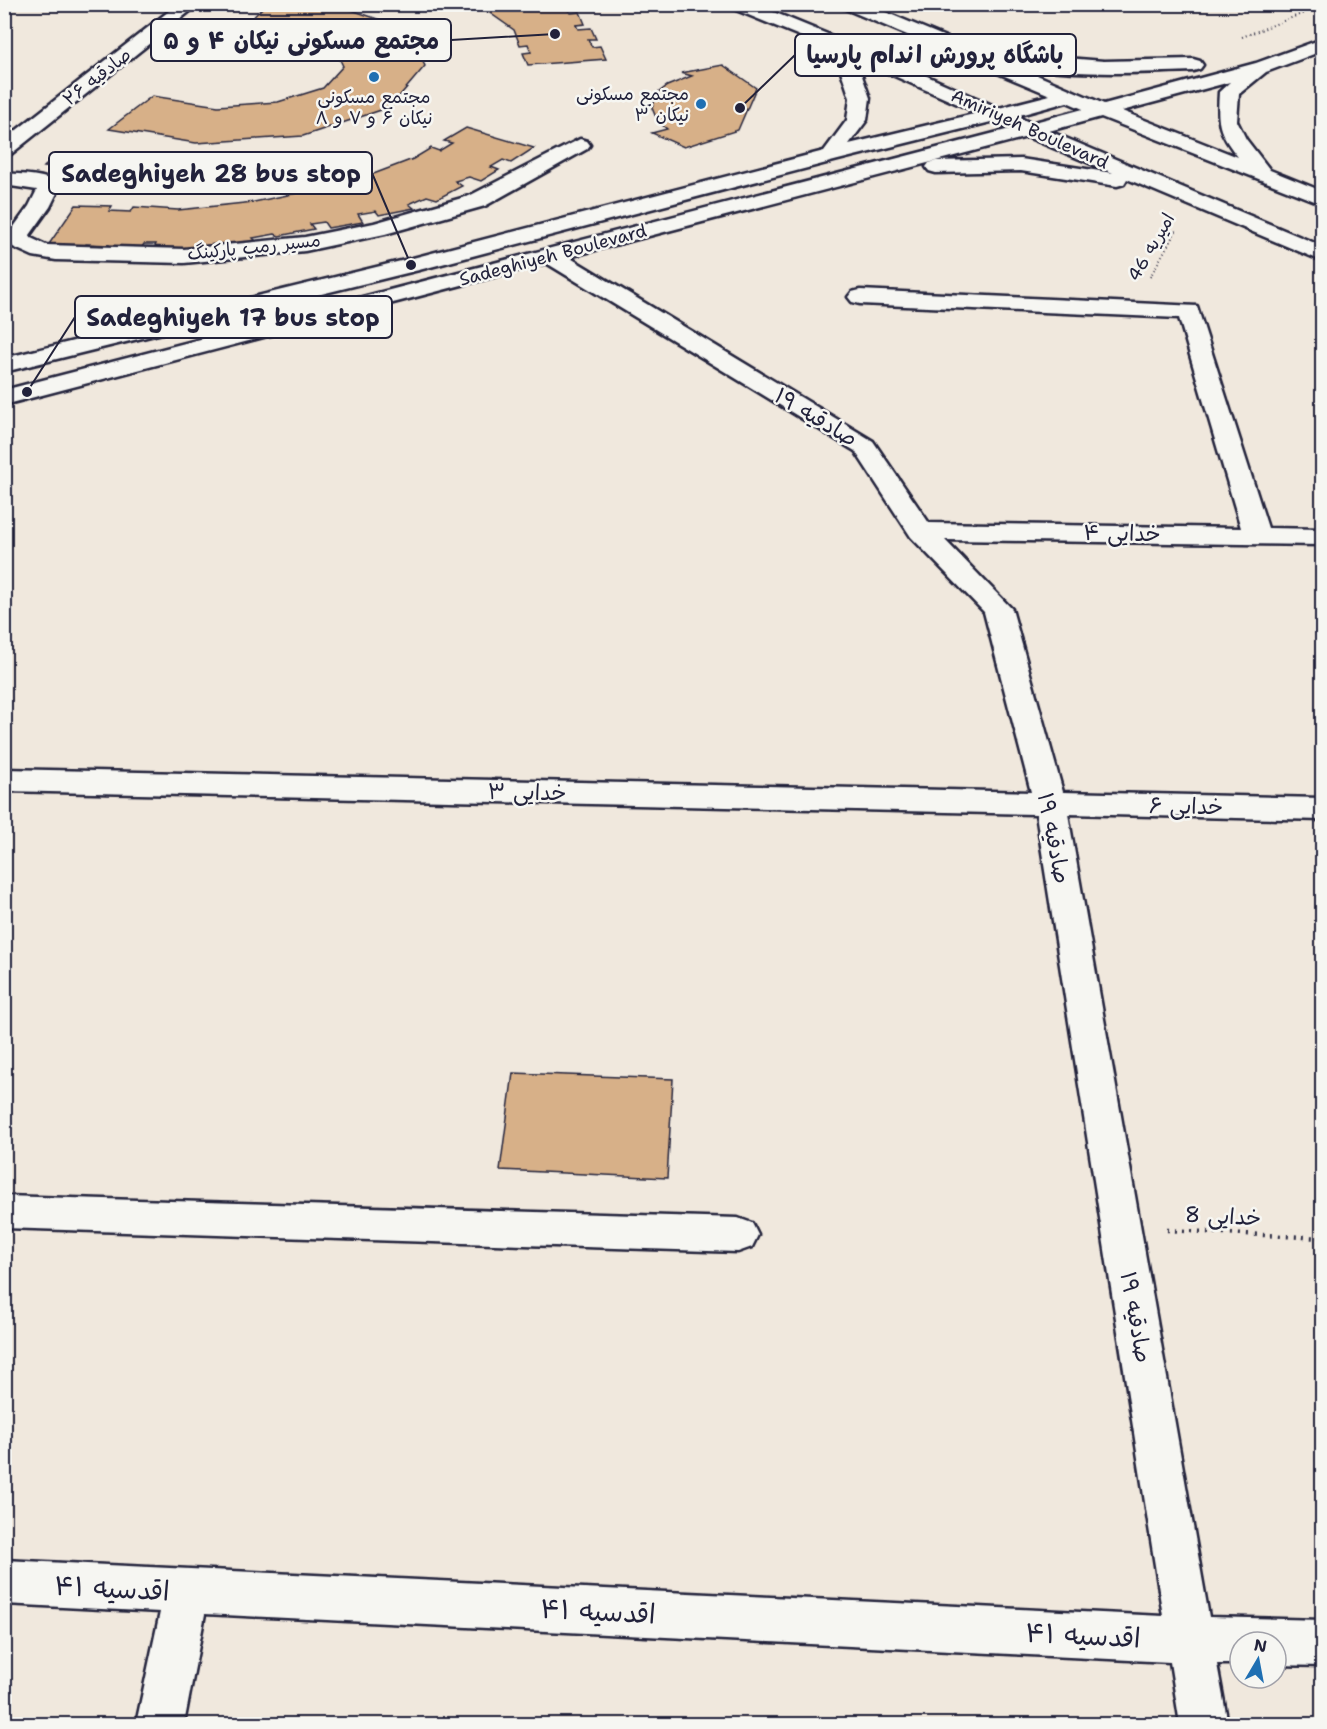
<svg xmlns="http://www.w3.org/2000/svg" width="1327" height="1729" viewBox="0 0 1327 1729" font-family="'Shantell Sans','Playpen Sans Arabic',sans-serif">
<style>
.building{fill:#d7b088;stroke:#22223b;stroke-width:1.5}
.lines{fill:none;stroke-linecap:round;stroke-linejoin:round}
.street-casing{stroke:#22223b;stroke-width:5}
.secondary-casing{stroke:#22223b;stroke-width:5}
.path-far1{stroke:#22223b;stroke-width:2;stroke-dasharray:1 3;stroke-linecap:butt}
.path{stroke:#22223b;stroke-width:4.5;stroke-dasharray:2 6;stroke-linecap:butt}
.street{fill:#f6f6f2;fill-rule:evenodd}
.secondary{fill:#f6f6f2;fill-rule:evenodd}
.poi-dot{fill:#1f6fb2;stroke:#f6f6f2;stroke-width:2}
.labels{text-anchor:middle;dominant-baseline:central;stroke-width:5;stroke-linejoin:round;paint-order:stroke}
.far-street-label{font-size:18px;fill:#22223b;stroke:#f6f6f2}
.far-poi-label{font-size:18px;fill:#22223b;stroke:#f6f6f2;text-anchor:end}
.street-label{font-size:22px;fill:#22223b;stroke:#f6f6f2}
.near-street-label{font-size:27px;fill:#22223b;stroke:#f6f6f2}
.leader{fill:none;stroke:#22223b;stroke-width:2}
.callout-dot{fill:#22223b;stroke:#f6f6f2;stroke-width:2}
.callout{fill:#f6f6f2;stroke:#22223b;stroke-width:2}
.callout-label{font-size:24px;text-anchor:middle;font-weight:bold;fill:#22223b}
</style>
<rect width="100%" height="100%" fill="#f0e8dd"/>
<filter id="ink" filterUnits="userSpaceOnUse"><feTurbulence type="fractalNoise" baseFrequency=".0167" numOctaves="2"/><feDisplacementMap in="SourceGraphic" scale="12" xChannelSelector="R" yChannelSelector="G"/><feConvolveMatrix kernelMatrix="1 2 1 2 8 2 1 2 1" color-interpolation-filters="sRGB"/></filter>
<g filter="url(#ink)">
<path class="building" d="M 266,4 L 309,4 L 349,9 L 406,29 L 425,66 L 390,107 L 303,136 L 196,143 L 109,129 L 152,96 L 218,106 L 278,102 L 323,88 L 343,66 L 334,47 L 306,37 L 242,29 Z
M 477,4 L 561,4 L 571,13 L 580,12 L 585,24 L 576,25 L 578,29 L 591,28 L 596,39 L 588,39 L 592,47 L 600,46 L 606,59 L 528,65 L 523,53 L 531,52 L 528,44 L 520,45 L 514,30 Z
M 723,65 L 756,88 L 738,130 L 684,147 L 652,133 L 667,129 L 658,122 L 652,108 L 658,93 L 667,86 L 692,76 L 681,73 Z
M 466,128 L 534,148 L 511,163 L 503,160 L 491,167 L 499,170 L 481,181 L 469,177 L 455,181 L 462,186 L 437,199 L 427,196 L 409,204 L 414,208 L 379,215 L 376,211 L 358,214 L 363,222 L 328,228 L 324,222 L 310,224 L 314,229 L 279,236 L 275,234 L 253,238 L 256,241 L 224,248 L 222,244 L 193,247 L 190,252 L 153,250 L 156,244 L 144,244 L 139,251 L 107,249 L 109,245 L 86,244 L 83,248 L 47,247 L 76,205 L 112,206 L 109,211 L 131,212 L 134,207 L 178,210 L 254,202 L 355,181 L 413,159 L 431,148 L 439,151 L 452,143 L 444,141 Z
M 57,155 L 72,156 L 59,169 L 44,167 Z
M 513,1073 L 673,1079 L 667,1178 L 500,1170 Z"/>
<g class="lines">
<g class="street-casing">
<path id="street" d="M 178,4 L 199,4 L 11,154 L 4,156 L 4,140 Z
M 580,139 L 587,141 L 590,145 L 587,149 L 485,206 L 385,234 L 305,251 L 184,263 L 56,260 L 33,256 L 13,247 L 8,235 L 29,206 L 37,190 L 4,185 L 4,173 C 20,175 50,173 60,187 L 50,207 L 30,235 L 31,238 L 46,245 L 184,249 L 305,237 L 374,223 L 469,196 Z
M 551,249 L 559,251 L 873,441 L 929,523 L 1241,528 L 1179,318 L 860,304 L 852,302 L 848,297 L 852,292 L 860,290 L 1197,306 L 1268,528 L 1322,529 L 1322,545 L 945,540 L 1012,609 L 1063,792 L 1322,798 L 1322,820 L 1068,814 L 1209,1617 L 1322,1620 L 1322,1666 L 1276,1665 L 1276,1642 L 1240,1642 L 1240,1664 L 1217,1664 L 1228,1724 L 1180,1724 L 1170,1662 L 205,1614 L 184,1724 L 136,1724 L 160,1612 L 4,1604 L 4,1560 L 1163,1616 L 1036,814 L 4,791 L 4,769 L 1031,792 L 984,612 L 911,537 L 855,451 L 543,261 L 540,256 L 543,251 Z
M 4,1196 L 738,1218 L 752,1223 L 758,1235 L 752,1247 L 738,1252 L 4,1228 Z"/>
</g>
<g class="secondary-casing">
<path id="secondary" d="M 728,4 L 754,4 L 891,60 L 999,108 L 1050,95 L 843,8 L 840,4 L 866,4 L 1008,63 L 1006,60 L 1009,56 L 1016,54 L 1104,61 L 1193,59 L 1200,61 L 1203,65 L 1200,69 L 1193,71 C 1134,73 1073,76 1014,65 L 1104,104 L 1256,63 L 1322,39 L 1322,51 L 1266,72 L 1239,94 L 1237,121 L 1246,139 L 1270,170 L 1322,191 L 1322,204 L 1101,117 L 1049,131 L 1322,246 L 1322,261 L 1127,179 L 1124,184 L 1117,186 L 1021,171 L 936,173 L 929,171 L 926,167 L 929,163 L 936,161 L 1021,159 L 1113,173 L 1027,137 L 4,405 L 4,390 L 1010,129 L 995,121 L 838,160 L 419,270 L 4,372 L 4,358 L 405,260 L 824,151 L 847,120 L 850,98 L 834,50 L 731,8 ZM 856,59 L 978,113 L 849,144 L 867,120 L 870,98 ZM 1230,82 L 1219,92 C 1217,124 1218,132 1238,157 L 1122,111 ZM 1067,102 L 1083,109 L 1031,123 L 1016,116 Z"/>
</g>
<path class="path-far1" d="M 1242,37 L 1322,6
M 1150,277 L 1177,229"/>
<path class="path" d="M 1167,1230 L 1322,1238"/>
<use href="#street" class="street"/>
<use href="#secondary" class="secondary"/>
</g>
</g>
<g class="poi-dot">
<circle cx="374" cy="77" r="6"/>
<circle cx="701" cy="104" r="6"/>
</g>
<g class="labels">
<g class="far-street-label">
<text transform="translate(97 77) rotate(-38)">صادقیه ۲۶</text>
<text transform="translate(1030 129) rotate(24)">Amiriyeh Boulevard</text>
<text transform="translate(254 247) rotate(-6)">مسیر رمپ پارکینگ</text>
<text transform="translate(1151 247) rotate(-60)">امیریه 46</text>
<text transform="translate(553 255) rotate(-15)">Sadeghiyeh Boulevard</text>
</g>
<g class="far-poi-label">
<text x="689" y="94">مجتمع مسکونی<tspan x="689" dy="21">نیکان ۳</tspan></text>
<text x="374" y="97" text-anchor="middle">مجتمع مسکونی<tspan x="374" dy="21">نیکان ۶ و ۷ و ۸</tspan></text>
</g>
<g class="street-label">
<text transform="translate(816 417) rotate(31)">صادقیه ۱۹</text>
<text transform="translate(1122 533) rotate(1)">خدایی ۴</text>
<text transform="translate(527 792) rotate(1)">خدایی ۳</text>
<text transform="translate(1186 806) rotate(1)">خدایی ۶</text>
<text transform="translate(1054 838) rotate(79)">صادقیه ۱۹</text>
<text transform="translate(1223 1216) rotate(3)">خدایی 8</text>
<text transform="translate(1136 1317) rotate(80)">صادقیه ۱۹</text>
</g>
<g class="near-street-label">
<text transform="translate(112 1588) rotate(3)">اقدسیه ۴۱</text>
<text transform="translate(598 1611) rotate(3)">اقدسیه ۴۱</text>
<text transform="translate(1083 1635) rotate(3)">اقدسیه ۴۱</text>
</g>
</g>
<path class="leader" d="M555 34L451 40M740 108L795 55M411 265L372 173M27 392L75 317"/>
<g class="callout-dot">
<circle cx="555" cy="34" r="6"/>
<circle cx="740" cy="108" r="6"/>
<circle cx="411" cy="265" r="6"/>
<circle cx="27" cy="392" r="6"/>
</g>
<g class="callout">
<rect x="151" y="19" width="300" height="42" rx="6"/>
<rect x="795" y="34" width="281" height="42" rx="6"/>
<rect x="49" y="152" width="323" height="42" rx="6"/>
<rect x="75" y="296" width="317" height="42" rx="6"/>
</g>
<g class="callout-label">
<text x="301" y="49">مجتمع مسکونی نیکان ۴ و ۵</text>
<text x="935" y="63">باشگاه پرورش اندام پارسیا</text>
<text x="211" y="182">Sadeghiyeh 28 bus stop</text>
<text x="233" y="326">Sadeghiyeh 17 bus stop</text>
</g>
<rect width="1327" height="1729" fill="none" stroke="#f6f6f2" stroke-width="24"/>
<rect x="12" y="12" width="1303" height="1705" fill="none" stroke="#22223b" stroke-width="2" filter="url(#ink)"/>
<g transform="translate(1258 1660) rotate(10)"><circle r="28" fill="#f6f6f2" stroke="#a1a1a9" stroke-width="1.5"/>
<path d="M0-4.5L10 22L0 15L-10 22Z" fill="#1f6fb2"/>
<text y="-9" font-size="16" font-weight="bold" text-anchor="middle" fill="#22223b">N</text>
</g>
</svg>
